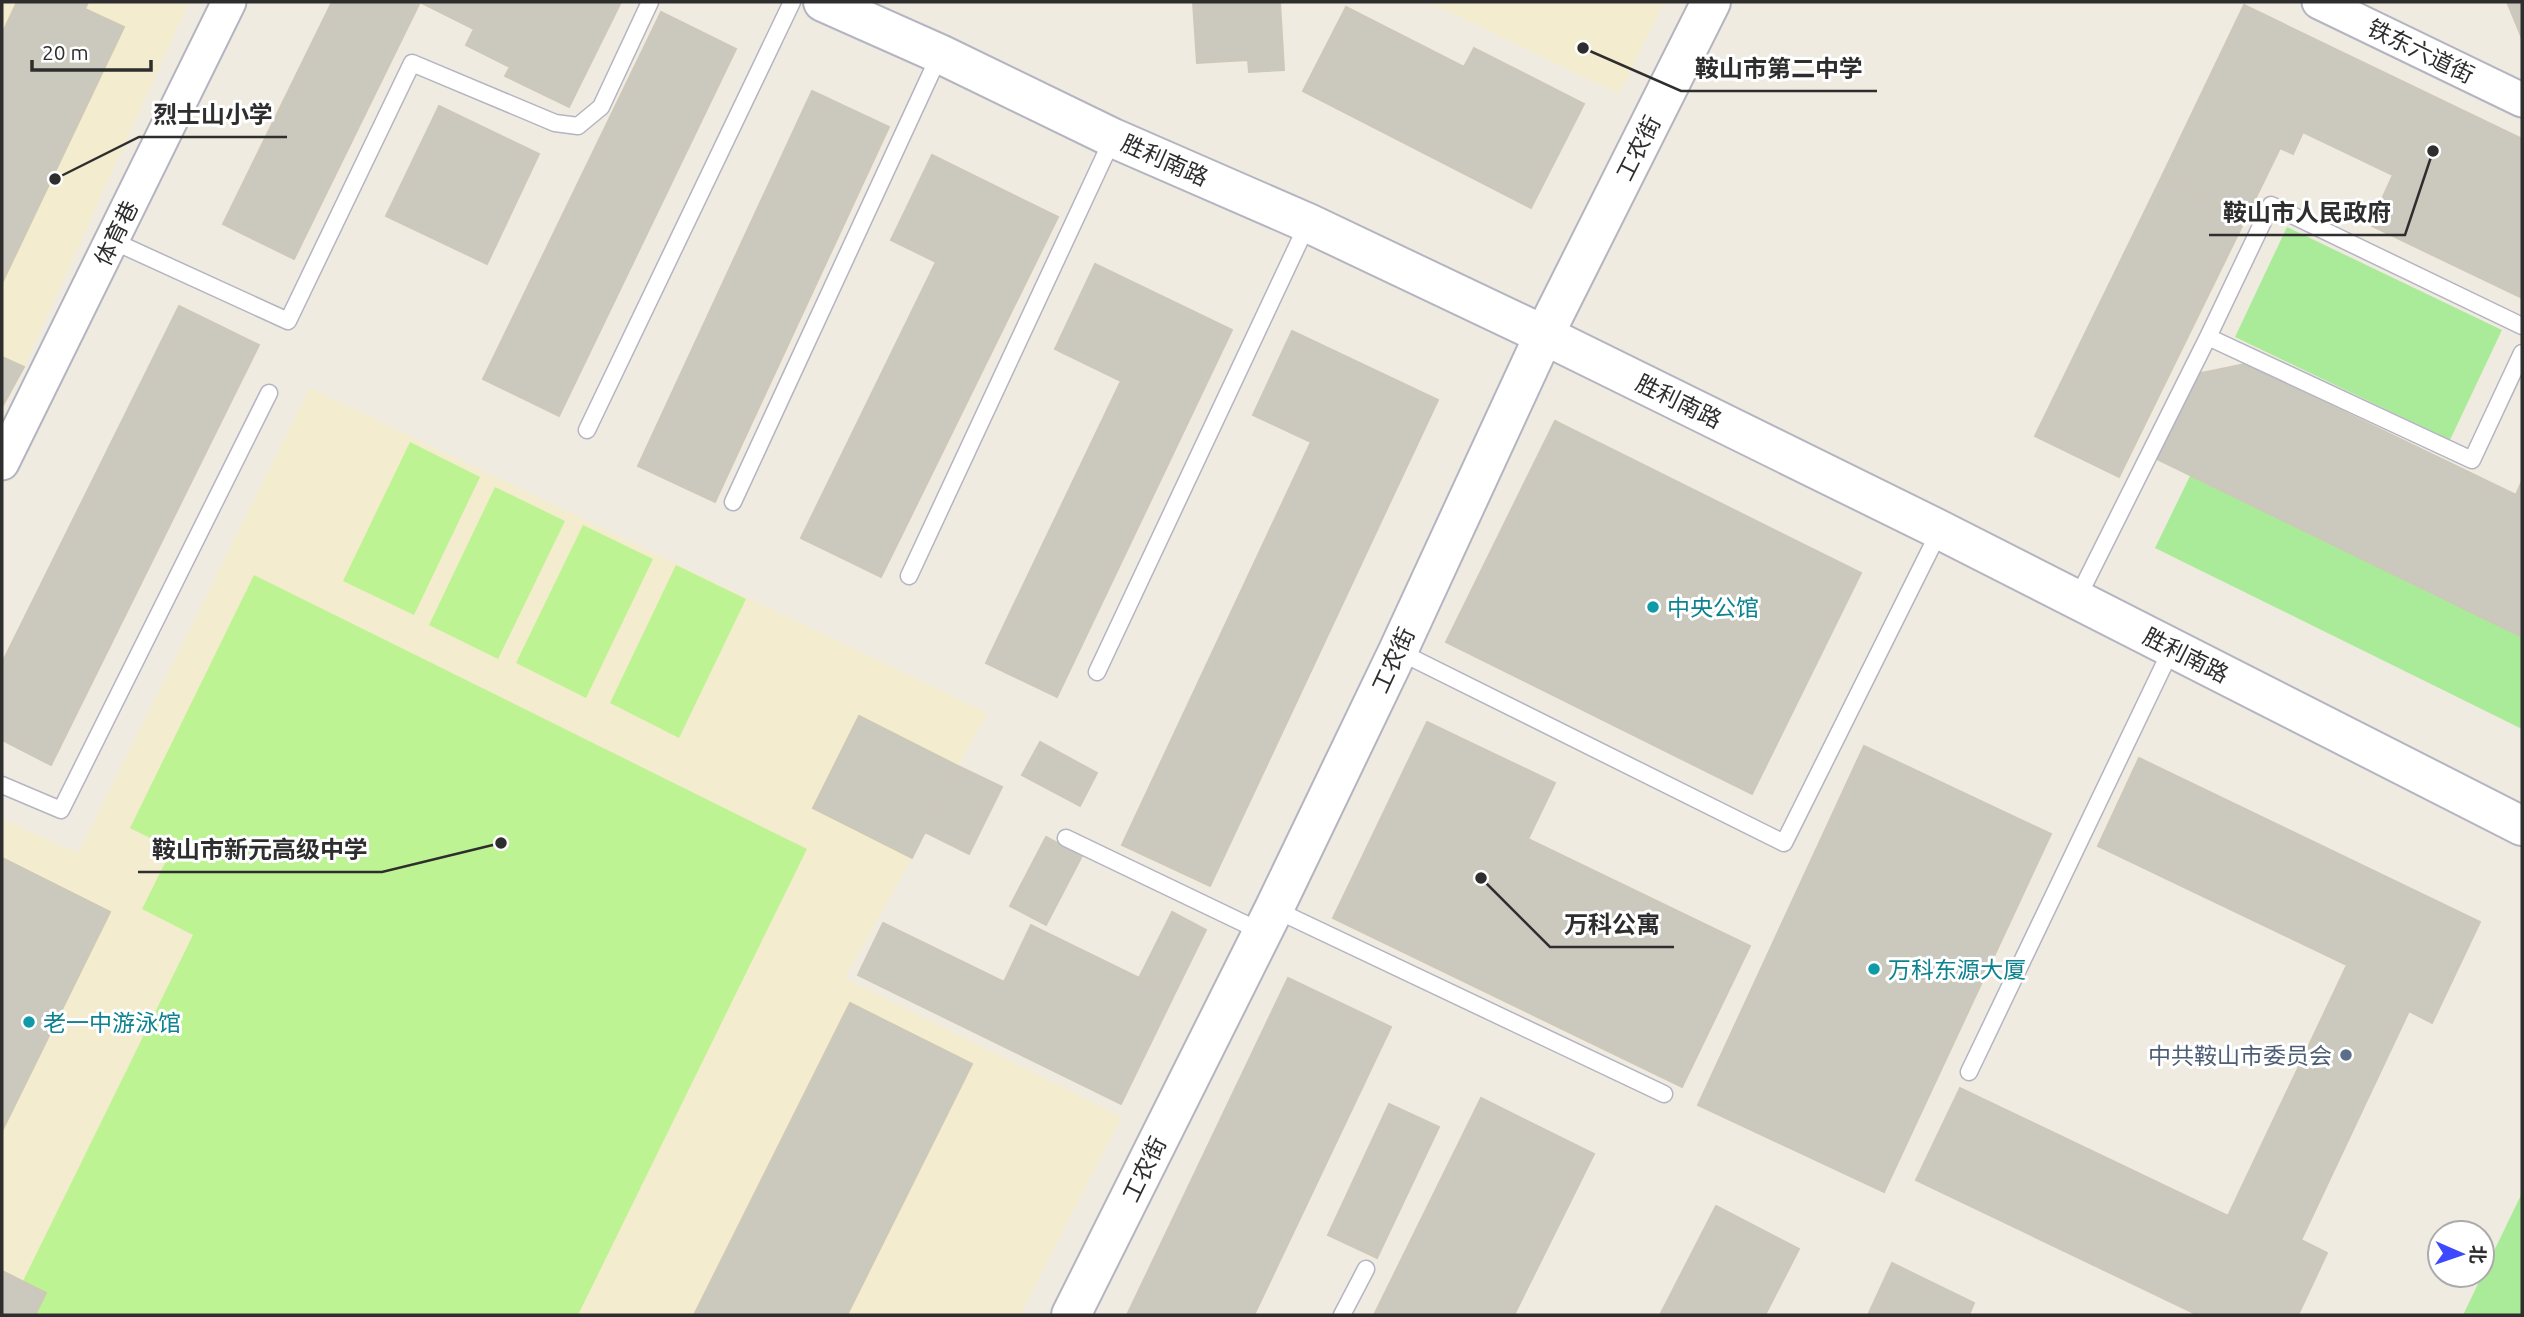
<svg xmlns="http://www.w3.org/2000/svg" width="2524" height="1317" viewBox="0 0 2524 1317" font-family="Ubuntu,'Noto Sans SC',sans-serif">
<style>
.education{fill:#f3ecce}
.green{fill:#a9eb98}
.pitch{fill:#bef393}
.building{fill:#cbc9be;stroke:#cdc8b8;stroke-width:2}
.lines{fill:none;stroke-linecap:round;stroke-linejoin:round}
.service-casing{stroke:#b4b4c2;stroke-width:19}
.minor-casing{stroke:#b4b4c2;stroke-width:37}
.tertiary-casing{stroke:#b4b4c2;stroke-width:42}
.secondary-casing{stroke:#b4b4c2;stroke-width:42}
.service{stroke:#fff;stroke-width:16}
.minor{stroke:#fff;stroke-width:33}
.tertiary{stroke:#fff;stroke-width:38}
.secondary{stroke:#fff;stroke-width:38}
.culture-dot{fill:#0f9aa8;stroke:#fff;stroke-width:2.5}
.service-dot{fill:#5c6f8a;stroke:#fff;stroke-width:2.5}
.labels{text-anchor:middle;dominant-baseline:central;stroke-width:6;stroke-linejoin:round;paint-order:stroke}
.street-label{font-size:23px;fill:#2e2e2e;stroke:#fff}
.culture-label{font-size:23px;fill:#0d838f;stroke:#fff;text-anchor:start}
.service-label{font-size:23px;fill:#4e5e75;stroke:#fff;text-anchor:end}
.leader{fill:none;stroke:#2e2e2e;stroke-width:2.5}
.callout-dot{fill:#2e2e2e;stroke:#fff;stroke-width:2.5}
.callout-label{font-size:24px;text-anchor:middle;font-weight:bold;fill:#2e2e2e;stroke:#fff;stroke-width:6;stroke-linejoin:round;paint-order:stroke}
</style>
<rect width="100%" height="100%" fill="#f0ebe0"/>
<path class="education" d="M 2,2 L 189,2 L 24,367 L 2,357 Z
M 1429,2 L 1664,2 L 1619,94 Z
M 310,388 L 988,713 L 958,766 L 912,858 L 845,978 L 1081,1096 L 1121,1118 L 1020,1315 L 2,1315 L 2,819 L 78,853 Z"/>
<path class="green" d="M 2287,227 L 2502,330 L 2450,440 L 2235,337 Z
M 2191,474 L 2522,637 L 2522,729 L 2155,548 Z
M 2522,1193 L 2522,1315 L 2463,1315 Z"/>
<path class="pitch" d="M 410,442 L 480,477 L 414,615 L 343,581 Z
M 495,487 L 565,521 L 498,659 L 429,625 Z
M 583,525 L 653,559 L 586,698 L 516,663 Z
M 676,565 L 746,599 L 679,738 L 610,703 Z
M 254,575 L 807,849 L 578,1315 L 35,1315 L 46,1293 L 23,1281 L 193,935 L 142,909 L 172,849 L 130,828 Z"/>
<path class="building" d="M 17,2 L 88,2 L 85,9 L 124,27 L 2,283 L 2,34 Z
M 332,2 L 621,2 L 569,107 L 505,76 L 510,67 L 466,45 L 474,29 L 420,2 L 294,259 L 223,224 Z
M 1193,2 L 1280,2 L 1284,70 L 1249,72 L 1248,60 L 1197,63 Z
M 2507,2 L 2522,2 L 2522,38 Z
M 2507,2 L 2522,2 L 2522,38 Z
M 2244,5 L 2522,139 L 2522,298 L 2370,225 L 2393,175 L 2303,132 L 2293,154 L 2280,148 L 2246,218 L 2162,176 Z
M 1346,7 L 1464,67 L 1474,48 L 1584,104 L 1531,208 L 1303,91 Z
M 661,12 L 736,49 L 559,416 L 483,379 Z
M 812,91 L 889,127 L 715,502 L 638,466 Z
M 439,106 L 539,154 L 487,264 L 386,216 Z
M 932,155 L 1058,217 L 881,577 L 801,538 L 936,262 L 891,240 Z
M 2162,176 L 2246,218 L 2119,477 L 2035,436 Z
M 1095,264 L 1232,330 L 1057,697 L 986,663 L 1121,381 L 1055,349 Z
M 179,306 L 259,345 L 51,765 L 2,740 L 2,663 Z
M 1292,331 L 1438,400 L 1210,886 L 1122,845 L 1311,442 L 1253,415 Z
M 2,357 L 24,367 L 2,407 Z
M 2245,364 L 2516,495 L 2522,481 L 2522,637 L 2157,459 L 2197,374 Z
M 1555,421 L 1861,573 L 1752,794 L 1446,642 Z
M 859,716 L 958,766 L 912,858 L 813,808 Z
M 1427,722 L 1555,783 L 1528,839 L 1750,946 L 1682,1087 L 1333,918 Z
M 1040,742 L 1097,773 L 1080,806 L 1022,775 Z
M 1864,746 L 2051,834 L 1884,1192 L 1698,1105 Z
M 2139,758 L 2480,922 L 2432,1023 L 2409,1011 L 2301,1240 L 2327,1253 L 2298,1315 L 2198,1315 L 1916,1180 L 1960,1088 L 2228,1216 L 2347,965 L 2098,846 Z
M 958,766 L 1002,787 L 969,854 L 925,832 Z
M 1046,837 L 1082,856 L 1046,925 L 1010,906 Z
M 2,858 L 110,912 L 2,1131 Z
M 1172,912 L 1206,930 L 1174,995 L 1139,978 Z
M 883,923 L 1004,982 L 1031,925 L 1174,995 L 1121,1104 L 858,975 Z
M 1288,978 L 1391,1027 L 1254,1315 L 1127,1315 Z
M 850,1003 L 972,1064 L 847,1315 L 694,1315 Z
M 1481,1098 L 1594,1154 L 1514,1315 L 1374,1315 Z
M 1389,1104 L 1439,1127 L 1377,1258 L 1328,1235 Z
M 1716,1206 L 1799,1249 L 1765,1315 L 1660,1315 Z
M 1892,1263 L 1974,1303 L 1969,1315 L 1868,1315 Z
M 2,1271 L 46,1293 L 35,1315 L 2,1315 Z"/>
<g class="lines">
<g class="service-casing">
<path id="service" d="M 113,241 L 288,321 L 412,63 L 555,123 L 578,126 L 601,107 L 650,2
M 2208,337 L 2472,460 L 2522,353
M 587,430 L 792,2
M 733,502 L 940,54
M 909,576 L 1113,138
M 2077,599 L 2208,337 L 2271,205 L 2522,326
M 1398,651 L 1784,843 L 1940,530
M 1097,672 L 1308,223
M 2,785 L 61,810 L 269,393
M 1066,838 L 1262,932
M 1274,909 L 1664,1094
M 1969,1072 L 2172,648
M 1342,1315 L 1366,1269"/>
</g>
<g class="minor-casing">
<path id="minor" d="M 2319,2 L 2522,100
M 2,463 L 229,2"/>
</g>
<g class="tertiary-casing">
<path id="tertiary" d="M 1071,1315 L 1274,909 L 1398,651 L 1544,335 L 1711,2"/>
</g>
<g class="secondary-casing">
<path id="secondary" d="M 823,2 L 940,54 L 1113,138 L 1308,223 L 1544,335 L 1940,530 L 2522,826"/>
</g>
<use href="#service" class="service"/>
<use href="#minor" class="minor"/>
<use href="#tertiary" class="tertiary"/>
<use href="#secondary" class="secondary"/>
</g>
<g class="culture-dot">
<circle cx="1653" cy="607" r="7"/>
<circle cx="1874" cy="969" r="7"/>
<circle cx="29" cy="1022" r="7"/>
</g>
<circle class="service-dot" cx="2346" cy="1055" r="7"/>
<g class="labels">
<g class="street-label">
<text transform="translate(2421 51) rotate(26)">铁东六道街</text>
<text transform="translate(1638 148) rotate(-63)">工农街</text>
<text transform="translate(1165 160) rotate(24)">胜利南路</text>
<text transform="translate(116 233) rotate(-64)">体育巷</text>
<text transform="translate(1679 401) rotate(26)">胜利南路</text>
<text transform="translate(2186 655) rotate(27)">胜利南路</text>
<text transform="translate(1393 660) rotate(-65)">工农街</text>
<text transform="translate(1144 1169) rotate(-64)">工农街</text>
</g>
<g class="culture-label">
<text x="1667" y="607">中央公馆</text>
<text x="1888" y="969">万科东源大厦</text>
<text x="43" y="1022">老一中游泳馆</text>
</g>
<g class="service-label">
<text x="2332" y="1055">中共鞍山市委员会</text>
</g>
</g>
<path class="leader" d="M1583 48L1681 91H1877M55 179L139 137H287M2433 151L2405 235H2209M501 843L382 872H138M1481 878L1550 947H1674"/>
<g class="callout-dot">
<circle cx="1583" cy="48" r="7"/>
<circle cx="55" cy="179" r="7"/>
<circle cx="2433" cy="151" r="7"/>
<circle cx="501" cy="843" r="7"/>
<circle cx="1481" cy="878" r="7"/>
</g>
<g class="callout-label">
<text x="1779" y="77">鞍山市第二中学</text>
<text x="213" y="123">烈士山小学</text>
<text x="2307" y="221">鞍山市人民政府</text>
<text x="260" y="858">鞍山市新元高级中学</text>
<text x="1612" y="933">万科公寓</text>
</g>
<rect width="2524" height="1317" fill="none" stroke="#2e2e2e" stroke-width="7"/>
<g transform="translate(2461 1254) rotate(92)"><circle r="33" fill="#ffffff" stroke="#ababab" stroke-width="2"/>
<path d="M0-5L12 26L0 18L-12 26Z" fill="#3e48ff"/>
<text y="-10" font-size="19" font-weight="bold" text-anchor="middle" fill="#2e2e2e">北</text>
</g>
<path d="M32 60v10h119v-10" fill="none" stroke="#2e2e2e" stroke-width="3.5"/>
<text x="42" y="60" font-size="21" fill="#2e2e2e" stroke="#ffffff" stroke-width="5" paint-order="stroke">20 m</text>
</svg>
